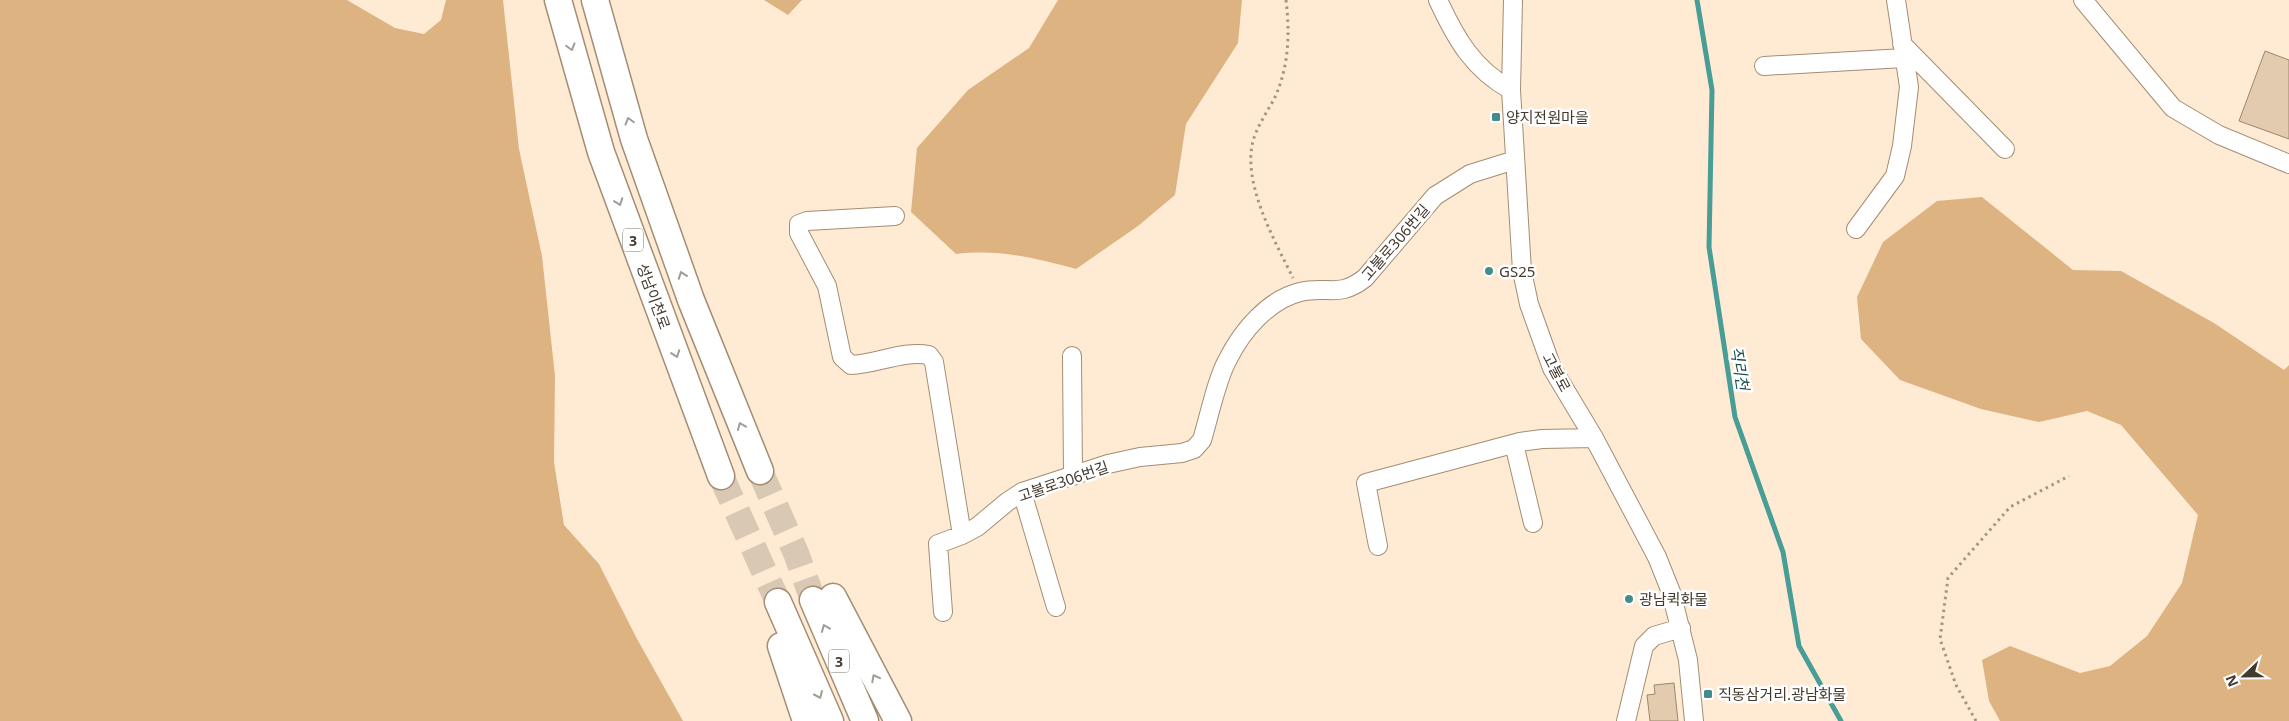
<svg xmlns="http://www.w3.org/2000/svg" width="2289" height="721" viewBox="0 0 2289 721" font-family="'Noto Sans','Noto Sans KR',sans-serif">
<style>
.green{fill:#ddb381}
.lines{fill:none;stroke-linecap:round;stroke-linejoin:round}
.stream{stroke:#489d97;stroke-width:5}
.building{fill:#e2cbae;stroke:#9c866c}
.highway-tunnel{stroke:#d9c8b3;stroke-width:26;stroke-dasharray:26 13;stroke-linecap:butt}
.minor-casing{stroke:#a38d73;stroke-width:20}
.highway-casing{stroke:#a38d73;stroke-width:29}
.path{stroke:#a39583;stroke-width:3;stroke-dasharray:2.5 4;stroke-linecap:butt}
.minor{stroke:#fff;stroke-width:18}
.highway{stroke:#fff;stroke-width:26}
.oneway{stroke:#a19c96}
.poi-dot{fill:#448c8a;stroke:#fff;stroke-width:2}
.labels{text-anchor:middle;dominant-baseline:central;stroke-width:5;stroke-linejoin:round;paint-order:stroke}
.shield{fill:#fff;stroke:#7b756d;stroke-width:1}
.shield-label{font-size:14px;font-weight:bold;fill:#433a2e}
.poi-label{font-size:15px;fill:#433a2e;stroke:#fff;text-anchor:start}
.street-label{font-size:15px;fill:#433a2e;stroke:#fff}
.water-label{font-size:16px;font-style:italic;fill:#194f4d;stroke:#fff}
</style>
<rect width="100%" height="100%" fill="#ffebd4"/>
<path class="green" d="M 0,0 L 347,0 L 395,28 L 424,34 L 441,20 L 446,0 L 503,0 L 519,149 L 542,256 L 555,376 L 554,462 L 564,525 L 599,564 L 636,637 L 683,721 L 0,721 Z
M 764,0 L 802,0 L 788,15 Z
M 1058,0 L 1242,0 L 1238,43 L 1186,124 L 1175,195 L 1138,226 L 1076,269 C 1034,258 1001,249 956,254 L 911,212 L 917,148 L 968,90 L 1029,48 Z
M 1982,197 L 2073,270 L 2121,271 L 2214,323 L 2284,370 L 2289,365 L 2289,721 L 2000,721 L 1989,701 L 1982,660 L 2010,646 L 2080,673 L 2110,666 L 2147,636 L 2182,583 L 2198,515 L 2121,425 L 2087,411 L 2039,422 L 1981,409 L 1900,380 L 1861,339 L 1857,297 L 1883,242 L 1937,201 Z"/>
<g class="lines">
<path class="stream" d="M 1697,0 L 1712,90 L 1709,247 L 1735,417 L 1783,552 L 1799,646 L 1841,721"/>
</g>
<path class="building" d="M 2265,51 L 2289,60 L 2289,139 L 2239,121 Z
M 1674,683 L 1678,721 L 1650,721 L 1647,695 L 1655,694 L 1654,685 Z"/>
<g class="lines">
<path class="highway-tunnel" d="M 760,471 L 796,553 L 813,600
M 721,476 L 778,602"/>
<g class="minor-casing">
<path id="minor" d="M 1438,0 C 1456,39 1473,69 1511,90
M 1513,0 L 1511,90 L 1522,271 L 1529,304 L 1552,368 L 1594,438 L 1657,557 L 1671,592 L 1688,660 L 1694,721
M 2083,0 L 2173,108 L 2219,135 L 2289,164
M 1902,44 L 2005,149
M 1764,66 L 1904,58
M 895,216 L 807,221 L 799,224 L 799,233 L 827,286 L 842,357 L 851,365 C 877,364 903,350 929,355 L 934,362 L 962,535 L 977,527 L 1007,502 L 1022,492 L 1108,464 L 1140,457 L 1182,453 L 1194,449 L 1202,440 C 1209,417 1217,378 1228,359 C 1242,331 1268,300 1300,292 C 1328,285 1338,299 1365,278 L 1435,196 L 1470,174 L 1515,160
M 1856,229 L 1895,176 L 1902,146 L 1909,87 L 1896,0
M 1072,356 L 1073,476
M 1514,444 L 1533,523
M 1022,492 L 1056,607
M 1378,546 L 1366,483 L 1520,442 L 1542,439 L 1594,438
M 943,612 L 938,544 L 962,535
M 1626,721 L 1644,646 L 1654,636 L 1681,628"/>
</g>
<g class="highway-casing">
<path id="highway" d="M 558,0 L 601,152 L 721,476
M 595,0 L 634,139 L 691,300 L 760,471
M 833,597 L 898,721
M 813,600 L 865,721
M 778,602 L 830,721
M 781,646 L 806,721"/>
</g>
<path class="path" d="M 1286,0 C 1290,33 1289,66 1275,97 C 1268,111 1257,126 1253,141 C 1242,184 1275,241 1293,278
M 1976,721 L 1956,685 L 1940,639 L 1948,578 L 2010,507 L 2069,476"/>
<use href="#minor" class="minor"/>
<use href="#highway" class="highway"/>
</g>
<defs><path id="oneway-chevron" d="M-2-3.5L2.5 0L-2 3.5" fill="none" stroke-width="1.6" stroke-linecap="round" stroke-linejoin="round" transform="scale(1.25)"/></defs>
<g class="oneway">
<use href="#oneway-chevron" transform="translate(571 47) rotate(74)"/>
<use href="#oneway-chevron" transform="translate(629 121) rotate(-106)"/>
<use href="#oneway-chevron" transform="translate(619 202) rotate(70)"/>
<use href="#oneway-chevron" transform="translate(682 275) rotate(-110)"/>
<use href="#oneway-chevron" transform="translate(676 354) rotate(70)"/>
<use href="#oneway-chevron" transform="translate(741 426) rotate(-112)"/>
<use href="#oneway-chevron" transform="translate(825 628) rotate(-113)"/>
<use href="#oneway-chevron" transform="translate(875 678) rotate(-118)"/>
<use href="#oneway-chevron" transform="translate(819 695) rotate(66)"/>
</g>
<g class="poi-dot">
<rect x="1491" y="112" width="10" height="10" rx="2.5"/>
<circle cx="1489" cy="271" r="5"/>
<circle cx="1629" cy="599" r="5"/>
<rect x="1703" y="689" width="10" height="10" rx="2.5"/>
</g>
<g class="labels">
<g class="shield">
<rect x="623" y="228.5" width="20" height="23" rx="4"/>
<rect x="829" y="649.5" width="20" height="23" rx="4"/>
</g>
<g class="shield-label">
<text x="633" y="240">3</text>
<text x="839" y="661">3</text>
</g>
<g class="poi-label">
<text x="1506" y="117">양지전원마을</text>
<text x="1499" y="271">GS25</text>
<text x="1639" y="599">광남퀵화물</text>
<text x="1718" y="694">직동삼거리.광남화물</text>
</g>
<g class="street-label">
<text transform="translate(1395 242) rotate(-49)">고불로306번길</text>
<text transform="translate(654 296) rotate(70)">성남이천로</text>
<text transform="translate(1557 372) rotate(62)">고불로</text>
<text transform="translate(1063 481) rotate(-19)">고불로306번길</text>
</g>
<g class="water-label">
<text transform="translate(1740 368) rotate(81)">직리천</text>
</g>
</g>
<g transform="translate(2244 676) rotate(248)" stroke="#ffffff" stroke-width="4" paint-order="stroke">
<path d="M0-4L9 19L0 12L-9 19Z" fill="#433a2e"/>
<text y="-8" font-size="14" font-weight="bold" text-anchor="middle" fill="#433a2e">N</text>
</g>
</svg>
